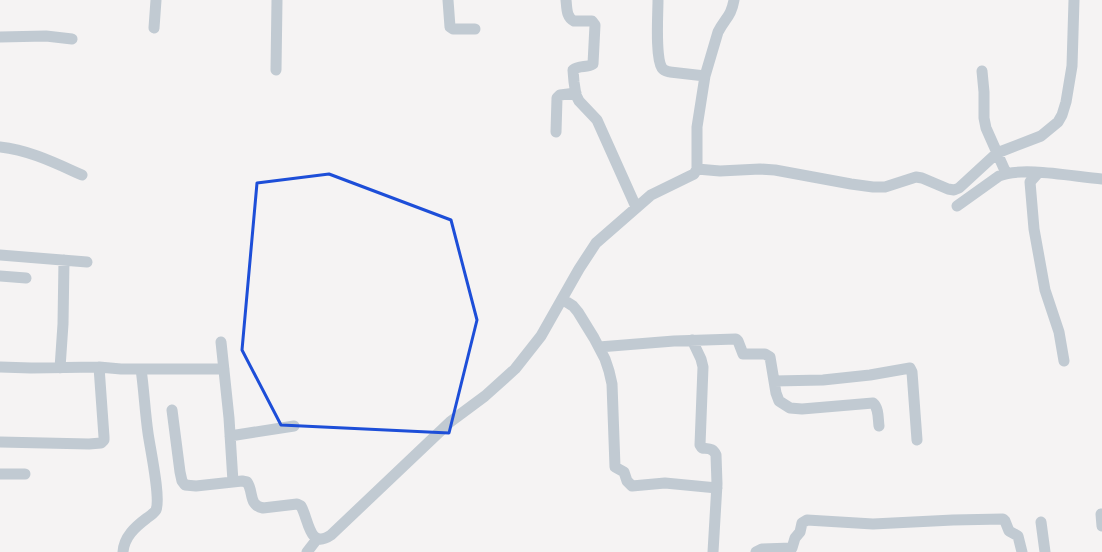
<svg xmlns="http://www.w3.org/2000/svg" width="1102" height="552" viewBox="0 0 1102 552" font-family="'DM Sans',sans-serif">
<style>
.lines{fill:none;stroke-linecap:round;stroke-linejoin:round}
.street{stroke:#c1cad2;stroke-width:11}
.marked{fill:none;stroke:#1d4ed8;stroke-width:3;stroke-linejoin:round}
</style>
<rect width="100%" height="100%" fill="#f5f3f3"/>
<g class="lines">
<path class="street" d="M 448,0 L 450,27 L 453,29 L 475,29
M 566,0 C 567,8 566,17 574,21 L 592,21 L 595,25 L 593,64 C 587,68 579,65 573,70 L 574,82 L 576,95 L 579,101 L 597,120 L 636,207
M 658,0 C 658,14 655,57 662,68 C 664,71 666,71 670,72 L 705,76 L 718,32 C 725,18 731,17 734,0
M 154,28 L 156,0
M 0,37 L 46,36 L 72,39
M 276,70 L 277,0
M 982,71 L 984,92 L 984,118 L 986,128 L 1006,173
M 556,132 L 557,98 L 560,95 L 576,93
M 0,147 C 29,150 55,163 82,175
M 697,169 L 720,171 L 760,169 L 775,170 L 851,184 L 873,187 L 885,187 L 916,177 L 922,178 L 948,189 L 954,190 L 959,188 L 997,153 L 1041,136 L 1058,122 L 1062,115 L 1066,102 L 1072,66 L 1074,0
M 1038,173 L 1030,182 L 1034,229 L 1045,290 L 1059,332 L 1064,361
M 957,206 L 999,176 C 1022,166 1075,177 1102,179
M 0,255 L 87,262
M 0,276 L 26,278
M 562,299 L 573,306 L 578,312 L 594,338 L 605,359 L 609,371 L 612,384 L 615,467 L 624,472 L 627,481 L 632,486 L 665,483 L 717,488
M 692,340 L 701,359 L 703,367 L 700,445 L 702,448 C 709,449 713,448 716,455 L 717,484 L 713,552
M 221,342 L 229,418 L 233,482
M 599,347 L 674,341 L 736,339 L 738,341 L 743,354 L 765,354 L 770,357 L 776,393 L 779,401 L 790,408 L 802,409 L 873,403 C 879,408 878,419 879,426
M 0,367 L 31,368 L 99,367 L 121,369 L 224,369
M 60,368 L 63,324 L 64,260
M 774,381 L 823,380 L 870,375 L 910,368 L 912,372 L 917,440
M 172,410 L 180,472 L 182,481 L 185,485 L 196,486 L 242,481 L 247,482 C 254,492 248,505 263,508 L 297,504 L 301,506 C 309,520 309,550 331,535 L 450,422 L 485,396 L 515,369 L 541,336 L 579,269 L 596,243 L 651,195 L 694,174 L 697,169 L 697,127 L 705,76
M 230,436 L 294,426
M 0,442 L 89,444 L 101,443 L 104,440 L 104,437 L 99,367
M 0,474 L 25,474
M 1101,514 L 1102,526
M 1041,522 L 1045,552
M 123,552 C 124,537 135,527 147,518 C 150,516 154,513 156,510 C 161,498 150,448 148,433 C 145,412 144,390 141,369
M 307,552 L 317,539
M 756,552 L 762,549 L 792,548 L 795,538 L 800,532 L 802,523 L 807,520 L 873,524 L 953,520 L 1003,519 L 1005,521 L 1009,531 L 1018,536 L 1022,552"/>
</g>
<path class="marked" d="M 329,174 L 451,220 L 477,320 L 449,433 L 281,425 L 242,350 L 257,183 Z"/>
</svg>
